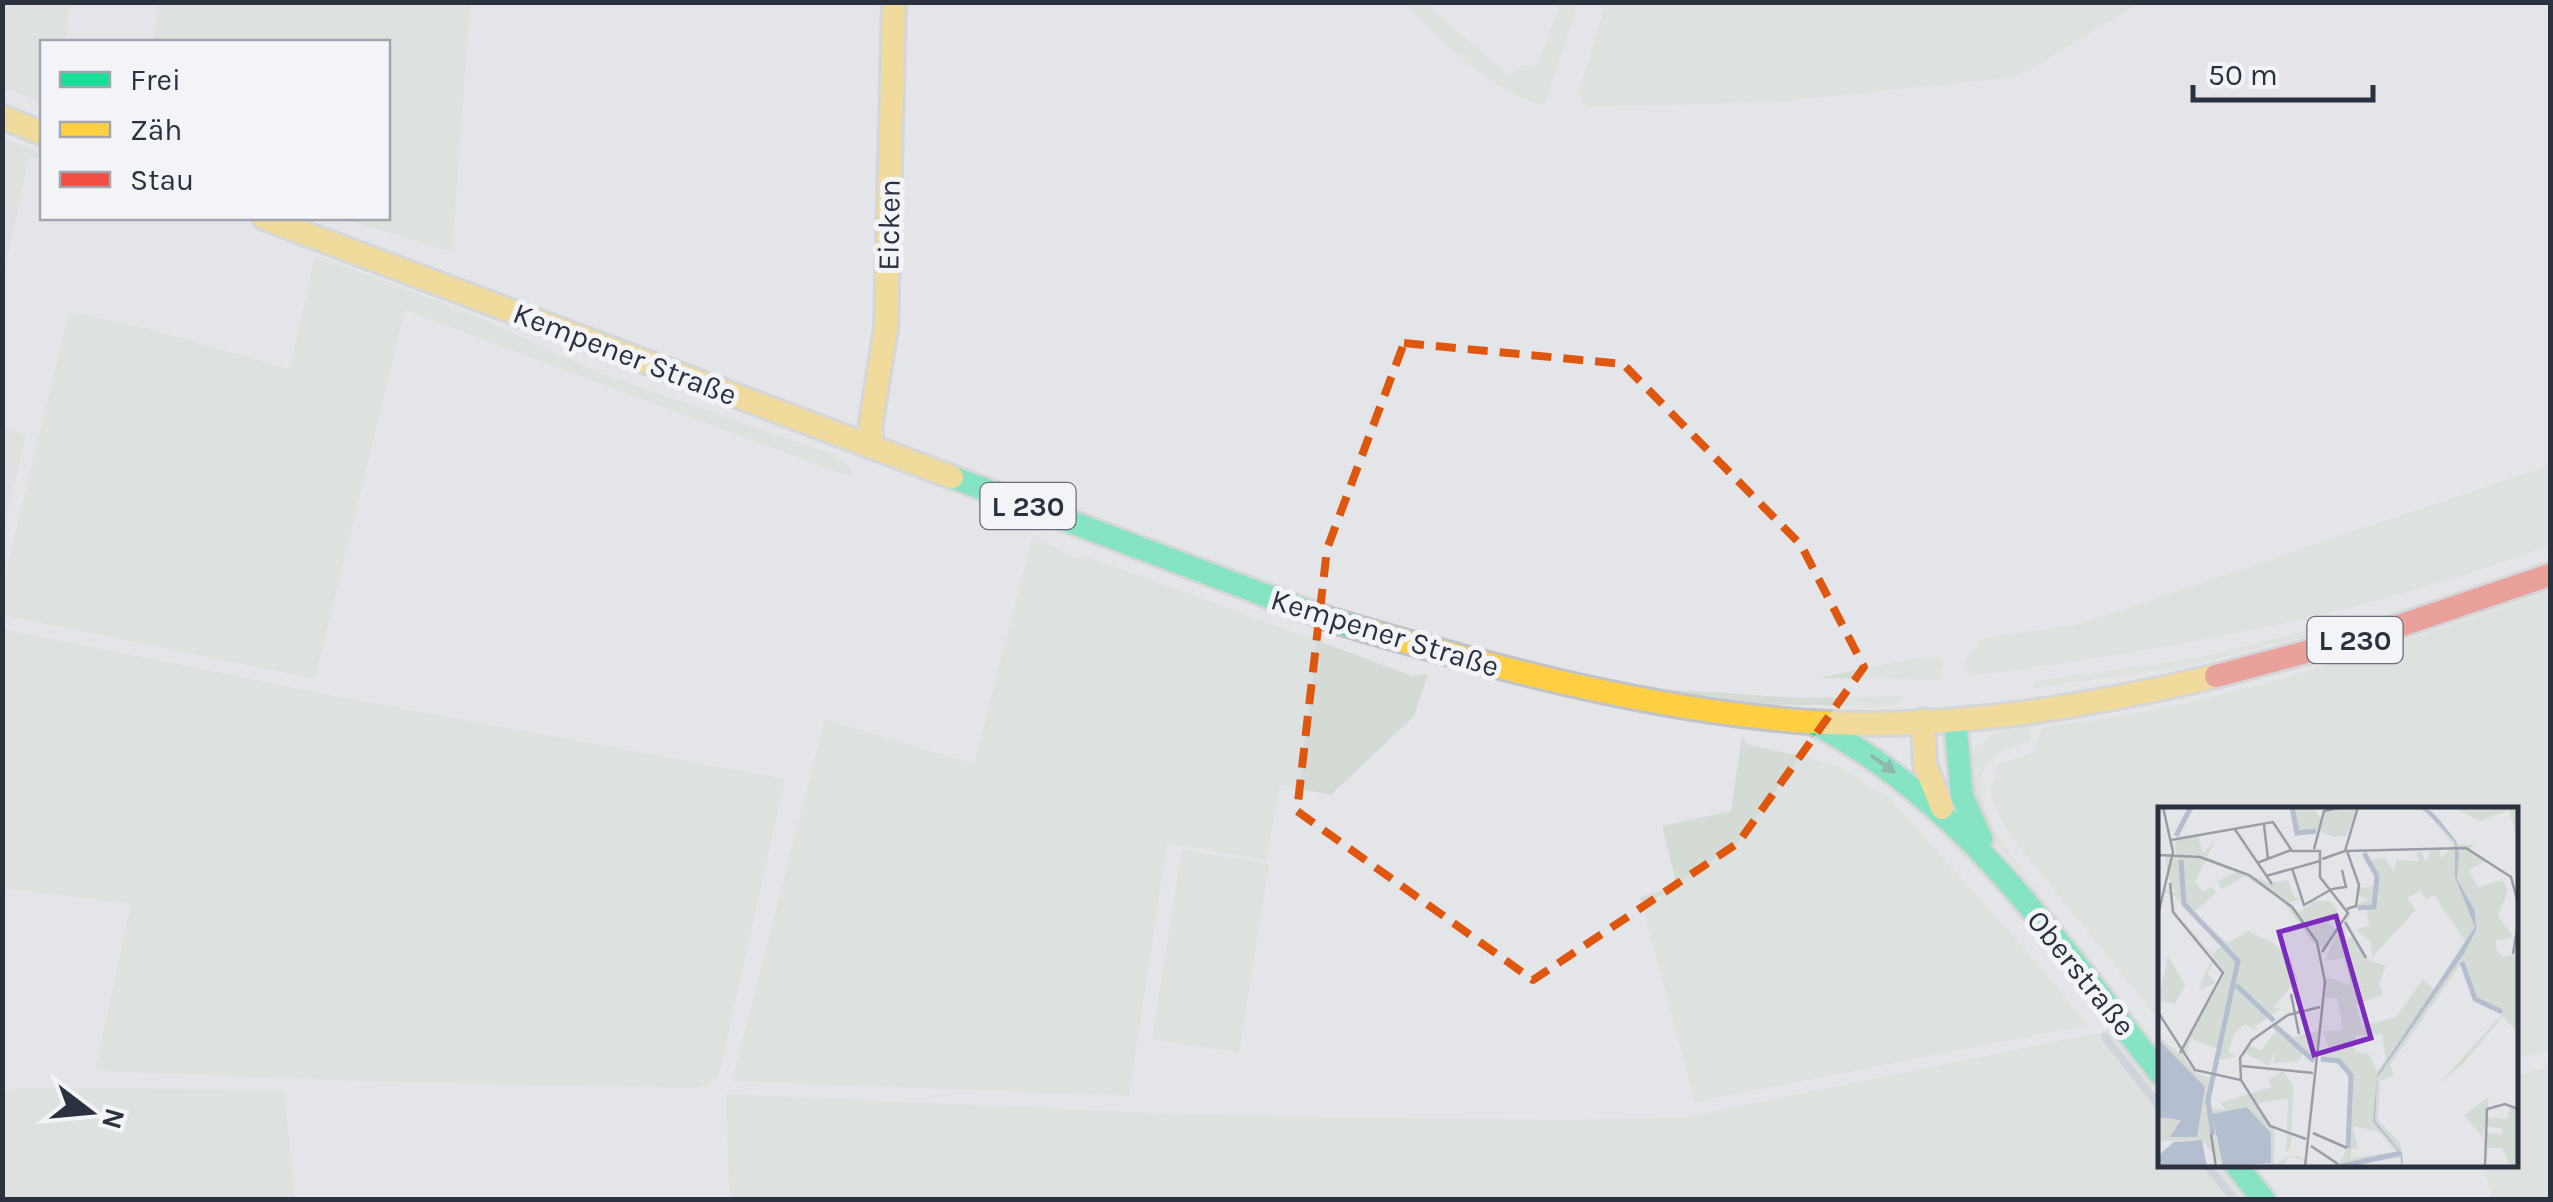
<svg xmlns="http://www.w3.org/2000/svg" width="2553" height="1202" viewBox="0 0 2553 1202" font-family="Karla,sans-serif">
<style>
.green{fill:#d4dbd5}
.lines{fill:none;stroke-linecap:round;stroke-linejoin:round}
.stream{stroke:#b5bed0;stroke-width:8}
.fast-casing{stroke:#c2c3c6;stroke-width:28}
.slow-casing{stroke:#c2c3c6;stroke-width:28}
.jam-casing{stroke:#c2c3c6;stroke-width:28}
.fast{stroke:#16e098;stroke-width:22}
.slow{stroke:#ffcf43;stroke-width:22}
.jam{stroke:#f24e42;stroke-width:22}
.oneway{fill:#228068}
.marked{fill:none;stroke:#df570f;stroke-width:8;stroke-dasharray:20 12;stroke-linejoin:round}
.labels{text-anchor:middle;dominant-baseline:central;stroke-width:10;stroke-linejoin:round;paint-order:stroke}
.shield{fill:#f2f4f7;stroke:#676c77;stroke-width:2.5}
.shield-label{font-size:28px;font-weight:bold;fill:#2c3140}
.street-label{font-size:30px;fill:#2c3140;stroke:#f2f4f7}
.inset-river{fill:none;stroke:#b5bed0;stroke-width:5}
.inset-road{fill:none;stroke:#9a9da5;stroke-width:2.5}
.view{fill:#7b2cbf;fill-opacity:0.15;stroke:#7b2cbf;stroke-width:5}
.inset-edge{fill:none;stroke:#2c3140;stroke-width:5}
</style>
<rect width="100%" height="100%" fill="#e4e5e8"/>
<path class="green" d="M 3,2 L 69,3 L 66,42 L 42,42 L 42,102 L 3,88 Z
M 158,2 L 470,3 L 452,252 L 340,218 L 388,218 L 388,42 L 154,42 Z
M 1404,3 L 1424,3 L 1509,75 L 1524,65 L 1538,65 L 1560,3 L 1578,3 L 1544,105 C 1502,100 1433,35 1404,3 Z
M 1606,3 L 1606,2 L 2139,3 L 2026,72 L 2008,78 L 1775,102 L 1588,107 L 1578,95 Z
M 3,138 L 39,152 L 37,159 L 29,157 L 3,279 Z
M 315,255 L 469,313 L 600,373 L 832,454 L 851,467 L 853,478 L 405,310 L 315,679 L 3,615 L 3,584 L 69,312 L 150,329 L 290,369 Z
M 3,426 L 26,435 L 3,534 Z
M 2550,465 L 2550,545 C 2363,616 2170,650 1972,676 L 1966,672 L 1964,662 L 1983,638 L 2076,625 Z
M 1033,535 L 1073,558 L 1086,556 L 1413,676 L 1428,674 L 1414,716 L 1331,795 L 1280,785 L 1266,860 L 1167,843 L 1129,1096 L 732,1081 L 825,719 L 974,764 Z
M 2550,591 L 2550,1051 L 2523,1058 L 2516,1045 L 2516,810 L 2160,810 L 2160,1021 L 2008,833 L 1990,792 L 1998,765 L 2035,751 L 2042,727 C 2218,708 2384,648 2550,591 Z
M 2360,617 L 2359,623 L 2178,668 L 2032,688 L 2036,681 L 2202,657 Z
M 3,629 L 340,697 L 785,779 L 719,1075 L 710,1085 L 696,1088 L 391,1082 L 95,1071 L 131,904 L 3,888 Z
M 1922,657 L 1939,658 L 1944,663 L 1939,680 L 1818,678 Z
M 1661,689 L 1798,698 L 1905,696 L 1895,705 L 1887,706 L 1767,705 Z
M 2030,726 L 2030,741 C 2014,748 1994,751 1985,768 C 1963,808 2034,883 2057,915 L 1985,831 L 1967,768 L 1974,750 L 1996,732 Z
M 1742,736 L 1746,744 L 1838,765 L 1890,799 L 2031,956 L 2088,1025 L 1695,1102 L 1640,897 L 1677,887 L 1662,826 L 1731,811 Z
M 1182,850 L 1269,864 L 1239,1053 L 1152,1039 Z
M 2112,1030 L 2160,1091 L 2160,1164 L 2219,1165 L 2246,1199 L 731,1199 L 729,1185 L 726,1094 L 1204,1115 L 1572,1120 L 1686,1117 Z
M 2550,1066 L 2550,1199 L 2492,1199 L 2484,1165 L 2516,1164 L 2516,1075 Z
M 20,1088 L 284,1089 L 295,1199 L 3,1199 L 3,1092 Z"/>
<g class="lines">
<path class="stream" d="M 2105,1037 L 2160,1107
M 2206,1164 L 2235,1200"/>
<g class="fast-casing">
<path id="fast" d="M 952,477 L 1331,620 L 1365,630
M 1955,720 L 1962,796 L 1981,839
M 1812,722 C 1968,804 2054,939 2160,1073
M 2235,1164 L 2264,1200"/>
</g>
<g class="slow-casing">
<path id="slow" d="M 2,117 L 42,133
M 264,218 L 952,477
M 871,447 L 871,422 L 886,328 L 894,2
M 1365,630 C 1511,672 1659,711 1810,722 C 1945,731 2086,707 2216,676
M 1923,720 L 1925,765 L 1942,808"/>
</g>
<g class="jam-casing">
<path id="jam" d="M 2216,676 L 2378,633 L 2550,575"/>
</g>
<use href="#fast" class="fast"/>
<use href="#slow" class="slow"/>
<use href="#jam" class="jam"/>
</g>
<defs><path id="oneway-solid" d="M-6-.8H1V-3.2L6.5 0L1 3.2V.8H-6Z" transform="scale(2.5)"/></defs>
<use class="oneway" href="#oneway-solid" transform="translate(1883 764) rotate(36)"/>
<path d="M0 0H2553V1202H0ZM 1404,343 L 1623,364 L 1801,545 L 1864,667 L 1738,843 L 1533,980 L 1297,811 L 1327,549 Z" fill="#e4e5e8" fill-opacity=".55" fill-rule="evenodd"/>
<path class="marked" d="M 1404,343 L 1623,364 L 1801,545 L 1864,667 L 1738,843 L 1533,980 L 1297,811 L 1327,549 Z"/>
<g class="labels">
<g class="shield">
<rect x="980.5" y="483" width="95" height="46" rx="8"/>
<rect x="2307.5" y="617" width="95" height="46" rx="8"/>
</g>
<g class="shield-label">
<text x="1028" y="506">L 230</text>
<text x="2355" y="640">L 230</text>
</g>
<g class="street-label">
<text transform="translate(889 225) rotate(-89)">Eicken</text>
<text transform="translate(625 354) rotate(21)">Kempener Straße</text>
<text transform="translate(1385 633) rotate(17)">Kempener Straße</text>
<text transform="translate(2081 973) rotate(51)">Oberstraße</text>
</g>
</g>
<g transform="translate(2158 807)">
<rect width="360" height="360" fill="#e4e5e8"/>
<path d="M 121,0 L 154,0 L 165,13 L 167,0 L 199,0 L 189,29 L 176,30 L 153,22 L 139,28 L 136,4 ZM 255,0 L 274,5 L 300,37 L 319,38 L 312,41 L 327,55 L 311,63 L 320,80 L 345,73 L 350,84 L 340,109 L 356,131 L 338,133 L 338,142 L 345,150 L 360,147 L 360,226 L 345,209 L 306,256 L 281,277 L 344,207 L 316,194 L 303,157 L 232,258 L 236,268 L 222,274 L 220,313 L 242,336 L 246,360 L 241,351 L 179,360 L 193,335 L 194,280 L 187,263 L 173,252 L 162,253 L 159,288 L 163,244 L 176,241 L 170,240 L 165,224 L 185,223 L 179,191 L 167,191 L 168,170 L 193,178 L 186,151 L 167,154 L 176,132 L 187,117 L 188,133 L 195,129 L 209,152 L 228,159 L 221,177 L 225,187 L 198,198 L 204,219 L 238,210 L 265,172 L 277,183 L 309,137 L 276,88 L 269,93 L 262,84 L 249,91 L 258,103 L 214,150 L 213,135 L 198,123 L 211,118 L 208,100 L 192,102 L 191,111 L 188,115 L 190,102 L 211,92 L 200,89 L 201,81 L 217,79 L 216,59 L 205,46 L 213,53 L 227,50 L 236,66 L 238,53 L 261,54 L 258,45 L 264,45 L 268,55 L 272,44 L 281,43 L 284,51 L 295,38 L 272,8 ZM 206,228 L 224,228 L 228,252 L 219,265 L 211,247 L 196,244 L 198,229 ZM 195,319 L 221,325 L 238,345 L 193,351 L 193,342 L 200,342 ZM 294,0 L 360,0 L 360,34 L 351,3 L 322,14 ZM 40,29 L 45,46 L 57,33 L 49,50 L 112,76 L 130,73 L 136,90 L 143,91 L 132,96 L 141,106 L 156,94 L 172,94 L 178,101 L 180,111 L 169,116 L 179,123 L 168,142 L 155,136 L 126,96 L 87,69 L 64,82 L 59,75 L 77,65 L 47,54 L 37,75 L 45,85 L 54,79 L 58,86 L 35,106 L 70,136 L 90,124 L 115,136 L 132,150 L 140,173 L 115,200 L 122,202 L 96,220 L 102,226 L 87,217 L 77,225 L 70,245 L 79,250 L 59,253 L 51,302 L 67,302 L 62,296 L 113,280 L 111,272 L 125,264 L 135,278 L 133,339 L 128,347 L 130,291 L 99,297 L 117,322 L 116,359 L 130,349 L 141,349 L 147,354 L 131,349 L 127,356 L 117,360 L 108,360 L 114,331 L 89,300 L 53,310 L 65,360 L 44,333 L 0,334 L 0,229 L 22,247 L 67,167 L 57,154 L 49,166 L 58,176 L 41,183 L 47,166 L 56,151 L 16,105 L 12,87 L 0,82 L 22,86 L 13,81 L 7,51 L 18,47 L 17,33 ZM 14,87 L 67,136 L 54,147 L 17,105 ZM 33,232 L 61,242 L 53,271 L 38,266 L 26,251 ZM 10,149 L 27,178 L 17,197 L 0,194 ZM 121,220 L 135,230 L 162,223 L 161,239 L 151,241 L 160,243 L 159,252 L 144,247 L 141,254 L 115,256 L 118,244 L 111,259 L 85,245 L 90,237 L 103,244 ZM 331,290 L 328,310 L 349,312 L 352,300 L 360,303 L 360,360 L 353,360 L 344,341 L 327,341 L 327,326 L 344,327 L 344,321 L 326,319 L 325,331 L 306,308 Z" fill="#d4dbd5" fill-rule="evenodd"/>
<path d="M 263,0 L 273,4 L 280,11 L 298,34 L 301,47 L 299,72 L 317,104 L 318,123 L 307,145 L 219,271 L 217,314 L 244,346 L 245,354 L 243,360 L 243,347 L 215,315 L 219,268 L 317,120 L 297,70 L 297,35 ZM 0,232 L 47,280 L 39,330 L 12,330 L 23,313 L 0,310 ZM 89,300 L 113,326 L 113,356 L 65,360 L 54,307 ZM 44,333 L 49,360 L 0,360 L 1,348 L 16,335 Z" fill="#b5bed0"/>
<path class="inset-river" d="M 134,0 L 139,26 L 158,24M 18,29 L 33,0M 23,53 L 26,97 L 80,154 L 50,293 L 55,328M 200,101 L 216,100 L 219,69 L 206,46M 304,155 L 317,192 L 344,205M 78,178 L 116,214M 116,218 L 156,254M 163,252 L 181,254 L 193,268 L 190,341M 180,360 L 243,346"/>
<path class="inset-road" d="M 106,18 L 110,52M 76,21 L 114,77M 13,33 L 115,15 L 134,44 L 162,44 L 162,70 L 190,106 L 164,145M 156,42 L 166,4 L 184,0M 187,44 L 200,0M 0,48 L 42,50 L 91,68 L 134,100 L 159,135 L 167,175 L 147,360M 164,52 L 187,44 L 308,41 L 353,70 L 360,96M 99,56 L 133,43M 134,61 L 146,98 L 174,82M 108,69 L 162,54M 12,76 L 15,105 L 65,166 L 22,246M 174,82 L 188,80 L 184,63M 189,102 L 198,99 L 201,78 L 189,44M 0,108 L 15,45 L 5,0M 187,115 L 208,151M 355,147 L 360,117M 133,187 L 141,227M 0,205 L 37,263 L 83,273 L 112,319 L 148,332M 84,259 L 155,266M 83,273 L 82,251 L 94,233 L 130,208 L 162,200M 155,326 L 189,341M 53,327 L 58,360M 153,339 L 180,357M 327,360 L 329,302 L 347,297 L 360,302"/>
<path class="view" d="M 178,109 L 213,231 L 156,248 L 121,125 Z"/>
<rect width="360" height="360" class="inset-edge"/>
</g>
<rect width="2553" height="1202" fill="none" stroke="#2c3140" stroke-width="10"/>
<rect x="40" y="40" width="350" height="180" fill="#f2f4f7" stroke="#a3a6ae" stroke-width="2.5"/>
<rect x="60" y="72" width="50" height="15" fill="#16e098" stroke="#a3a6ae" stroke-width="2.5"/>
<text x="130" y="90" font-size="30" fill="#2c3140">Frei</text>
<rect x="60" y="122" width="50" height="15" fill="#ffcf43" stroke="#a3a6ae" stroke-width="2.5"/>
<text x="130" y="140" font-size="30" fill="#2c3140">Zäh</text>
<rect x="60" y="172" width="50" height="15" fill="#f24e42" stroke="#a3a6ae" stroke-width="2.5"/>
<text x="130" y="190" font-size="30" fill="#2c3140">Stau</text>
<g transform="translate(90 1112) rotate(106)" stroke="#f2f4f7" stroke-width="8" paint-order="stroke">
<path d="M0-8L18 38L0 25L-18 38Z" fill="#2c3140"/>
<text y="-15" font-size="28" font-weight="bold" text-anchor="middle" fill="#2c3140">N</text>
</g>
<path d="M2193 85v15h180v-15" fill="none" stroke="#2c3140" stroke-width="5"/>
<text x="2208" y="85" font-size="30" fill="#2c3140" stroke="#f2f4f7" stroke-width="8" paint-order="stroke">50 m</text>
</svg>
